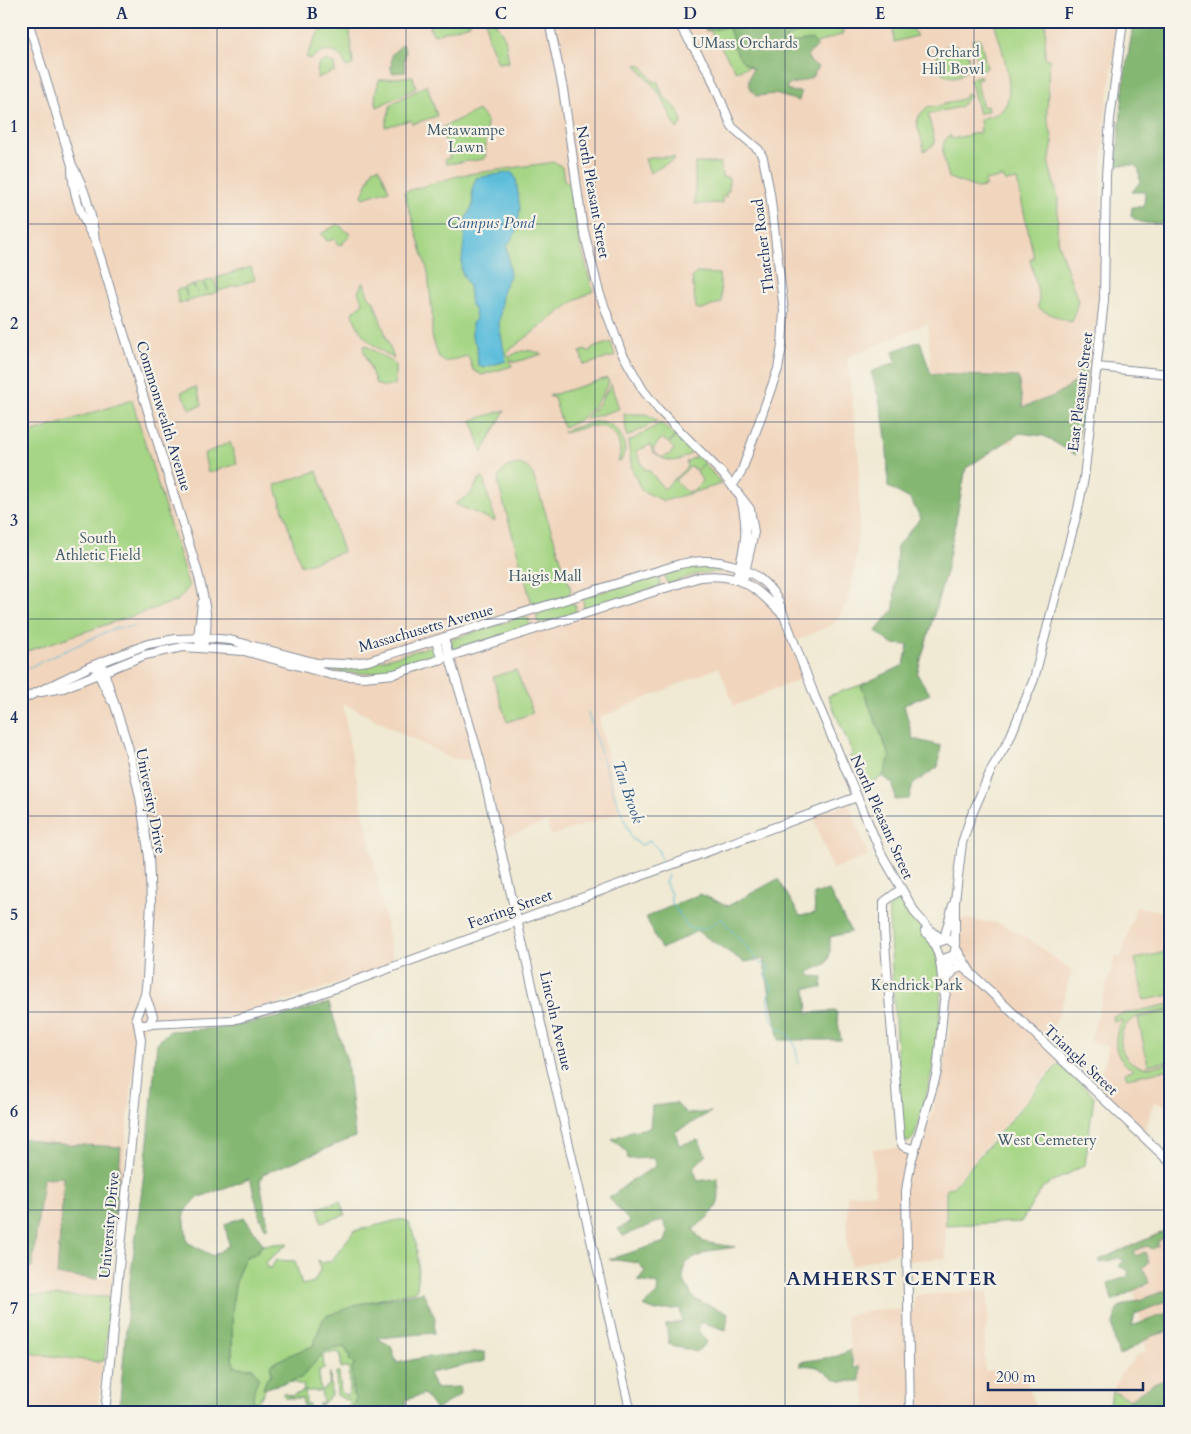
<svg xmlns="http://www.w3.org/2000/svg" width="1191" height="1434" viewBox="0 0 1191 1434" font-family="Cardo,serif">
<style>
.built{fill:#f1d5bd}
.green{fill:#a6d685;stroke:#608272}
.forest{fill:#84b772;stroke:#507368}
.water{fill:#5cbddb;stroke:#3c769c}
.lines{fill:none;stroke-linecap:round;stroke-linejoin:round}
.stream{stroke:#5cbddb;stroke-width:1}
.secondary-casing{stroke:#868c98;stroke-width:10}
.primary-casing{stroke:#868c98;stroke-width:10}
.secondary{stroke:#fff;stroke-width:8}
.primary{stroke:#fff;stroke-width:8}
.grid{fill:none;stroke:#1b2f5e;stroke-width:1;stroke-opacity:0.55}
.labels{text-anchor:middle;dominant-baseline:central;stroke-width:4.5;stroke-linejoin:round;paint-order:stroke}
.park-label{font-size:15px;fill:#3e5968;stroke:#f7f3e8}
.street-label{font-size:15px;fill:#1b2f5e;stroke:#f7f3e8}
.water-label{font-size:16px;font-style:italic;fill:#2e5a84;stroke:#f7f3e8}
.district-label{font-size:20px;font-weight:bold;letter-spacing:1px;fill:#1b2f5e;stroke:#f7f3e8}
.neatline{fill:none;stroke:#1b2f5e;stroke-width:2}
.grid-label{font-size:16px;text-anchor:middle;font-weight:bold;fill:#1b2f5e}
</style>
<rect width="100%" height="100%" fill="#f7f3e8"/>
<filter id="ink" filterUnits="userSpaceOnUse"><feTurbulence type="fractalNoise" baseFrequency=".02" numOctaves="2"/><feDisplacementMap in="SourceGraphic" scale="10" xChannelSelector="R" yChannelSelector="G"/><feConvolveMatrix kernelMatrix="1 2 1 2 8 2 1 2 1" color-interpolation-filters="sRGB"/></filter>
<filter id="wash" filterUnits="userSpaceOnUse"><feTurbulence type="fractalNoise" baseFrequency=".0096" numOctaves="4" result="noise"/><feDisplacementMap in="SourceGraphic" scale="20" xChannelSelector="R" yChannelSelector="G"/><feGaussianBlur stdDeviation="1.12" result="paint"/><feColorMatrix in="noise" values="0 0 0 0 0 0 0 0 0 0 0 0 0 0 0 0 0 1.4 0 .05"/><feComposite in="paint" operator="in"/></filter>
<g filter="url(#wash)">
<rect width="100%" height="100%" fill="#f0e9d3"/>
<path class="built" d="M 21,21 L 1119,21 L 1106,111 L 1101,181 L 1099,317 L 1088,405 L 1018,424 L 1012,444 L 972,438 L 972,374 L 933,390 L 928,323 L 847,357 L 859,459 L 859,528 L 854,571 L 848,599 L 838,620 L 831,625 L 790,644 L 803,678 L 734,706 L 719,667 L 599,718 L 620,812 L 551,836 L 547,822 L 502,838 L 482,757 L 466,760 L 450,758 L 343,703 L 348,736 L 394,963 L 261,1010 L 209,1018 L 167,1019 L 148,1024 L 142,1032 L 135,1053 L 97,1413 L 21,1413 Z
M 849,803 L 868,856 L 832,869 L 813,816 Z
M 1136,907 L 1170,912 L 1170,1106 L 1154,1102 L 1145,1131 L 1098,1086 L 1109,1046 L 1090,1041 L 1115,957 L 1121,958 Z
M 958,918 L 1002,924 L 1029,939 L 1072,971 L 1058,1016 L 1045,1044 L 1060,1059 L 952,1186 L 945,1187 L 946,1258 L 907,1261 L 906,1250 L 851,1266 L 847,1243 L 847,1195 L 875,1193 L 873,1149 L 895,1148 L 917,1153 L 932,1115 L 943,1073 L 949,1034 L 951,1000 L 948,971 L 957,941 Z
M 1170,1228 L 1170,1413 L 1142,1413 L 1112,1391 L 1122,1372 L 1137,1356 L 1147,1351 L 1125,1247 Z
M 988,1291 L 988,1317 L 984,1337 L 985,1371 L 1023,1369 L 1037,1413 L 868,1413 L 863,1385 L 851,1352 L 846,1316 L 873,1310 L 914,1309 L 914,1297 L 917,1295 Z"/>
<path class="green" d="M 324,21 L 349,21 L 353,65 L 346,67 C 341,48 324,48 311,59 L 306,57 Z
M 430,21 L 470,21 L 470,24 L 434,35 L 430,29 Z
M 486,21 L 494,21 L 505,38 L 509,62 L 498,63 L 488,37 Z
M 703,21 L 842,21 L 843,34 L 736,71 L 709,29 L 706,31 Z
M 897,21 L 907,21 L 917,36 L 894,42 L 893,30 Z
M 994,21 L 1046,21 L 1045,58 L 1049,59 L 1047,116 L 1053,141 L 1049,165 L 1058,198 L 1057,240 L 1078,301 L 1072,322 C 1066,321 1042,311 1038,308 L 1039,297 L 1030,259 L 1034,258 L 1017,180 L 1005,182 L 1003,177 L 985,181 L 985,187 L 977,188 L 949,178 C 946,164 936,145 950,135 L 952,139 L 981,132 L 980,119 C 987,116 996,116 1001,111 C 1020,95 999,42 994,21 Z
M 980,38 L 987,68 L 979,70 L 972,40 Z
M937 61a16 16 0 1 1 32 0a16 16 0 1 1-32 0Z
M 326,60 L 334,64 L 335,71 L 317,78 L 318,65 Z
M 638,64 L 643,67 L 653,81 L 658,82 L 663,96 L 679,111 L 682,122 L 677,129 L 660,94 L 636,65 Z
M 980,75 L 981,78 L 976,79 L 983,107 L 987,106 L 988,111 L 979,114 L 970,79 Z
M 413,76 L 416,88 L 377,107 L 375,96 L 379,80 Z
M 427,85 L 437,116 L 412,124 L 411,120 L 385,127 L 391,104 Z
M 968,93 L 970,96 L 960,107 L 928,114 L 935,144 L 924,151 C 921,128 908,122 929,106 L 935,107 L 965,98 L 965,94 Z
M 478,110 L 487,121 L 485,159 L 446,164 L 445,159 L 450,158 L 441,128 Z
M 657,157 L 674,157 L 675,159 L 650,173 L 645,159 Z
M 555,162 L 562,167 L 564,180 L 571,185 L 580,243 L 593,291 L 577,299 L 507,352 L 509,358 C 518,349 531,349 542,354 L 516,362 L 510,360 L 512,366 L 482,375 L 473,370 L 468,356 L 445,362 L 439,358 L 432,336 L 432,312 L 428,272 L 404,192 L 461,175 Z
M 695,163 L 721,163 L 722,177 L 729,178 L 729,191 L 726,191 L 726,197 L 722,196 L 722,203 L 695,204 Z
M 379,167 L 389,190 L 363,198 L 362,196 L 373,169 Z
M 338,224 L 351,235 L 342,244 L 337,245 L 335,239 L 327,241 L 321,234 Z
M 251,267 L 255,280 L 219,291 L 216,278 Z
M 696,273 L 719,274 L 722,302 L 702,310 L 696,308 L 692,277 Z
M 213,279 L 218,292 L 179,304 L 176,290 L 184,288 L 187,297 L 185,287 L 194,285 L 197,294 L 194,285 L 203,282 L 207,291 L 204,282 Z
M 362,283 L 364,283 L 368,295 L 374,302 L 394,359 C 373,345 361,339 352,313 L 363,303 L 358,292 Z
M 611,342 L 615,356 L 584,365 L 580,352 L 585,350 L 589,352 L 592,348 Z
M 365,345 L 395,364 L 395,385 L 385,387 L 376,384 L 363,348 Z
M 607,378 L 609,382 C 598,403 587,420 563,427 L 554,398 L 549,396 Z
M 611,384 L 619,409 L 584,420 L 599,404 Z
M 196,387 L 202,405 L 190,410 L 181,392 Z
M 132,400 L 189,587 L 177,601 L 21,653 L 21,414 L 27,434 Z
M 505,410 L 482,453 L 472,420 Z
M 624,414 L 647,414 L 657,421 L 627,437 Z
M 597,421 C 614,422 624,434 625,451 L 621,461 L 618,462 C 624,445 615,425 595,426 C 585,426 574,431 564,433 L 563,431 Z
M 661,423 L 675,436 L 668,443 L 662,438 L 653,449 L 654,453 L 650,445 L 636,451 L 645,470 L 648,469 L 664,489 L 687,467 L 686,462 L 697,456 L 704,462 L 696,470 L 691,466 L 675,480 L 687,492 L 695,490 L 702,481 L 697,471 L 704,463 L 722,484 L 664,501 L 641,490 L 632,469 L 628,442 Z
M 675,437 L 692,452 C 679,463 668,464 655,453 L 662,458 L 666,455 L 668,456 L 674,449 L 669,444 Z
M 230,442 L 237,464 L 208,473 L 204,454 Z
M 520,464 L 528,468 L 533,475 L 571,590 L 568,596 L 535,606 L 531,601 L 498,483 L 499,476 L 506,467 Z
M 317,471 L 343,552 L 301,566 L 275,485 Z
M 483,478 L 495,519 L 494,521 L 455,504 L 470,495 L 479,479 Z
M 710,564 L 728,567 L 728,572 L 701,573 L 668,584 L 664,576 L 666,572 L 681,566 Z
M 655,575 L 659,578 L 660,586 L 586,610 L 584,609 L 583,598 Z
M 569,602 L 576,606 L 575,613 L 540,624 L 537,621 L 537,614 L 540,611 Z
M 522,617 L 529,619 L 530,628 L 454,652 L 451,650 L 448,642 L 453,639 Z
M 432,646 L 435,648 L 436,658 C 383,675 359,678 305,665 L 332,667 L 361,666 Z
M 516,670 L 533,713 L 507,722 L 493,677 Z
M 861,685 L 890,757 L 883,776 L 866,786 L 857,762 L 851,763 L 849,757 L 853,754 L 828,696 Z
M 895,897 L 900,899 C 906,907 932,940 934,945 C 951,1004 932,1081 914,1137 L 909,1142 L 903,1140 L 902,1135 L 888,903 Z
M 1170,951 L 1170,995 L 1144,1000 L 1135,959 Z
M 1170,1004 L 1170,1010 C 1159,1012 1145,1013 1135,1018 C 1114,1028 1117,1059 1139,1066 C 1149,1069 1160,1065 1170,1063 L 1170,1069 L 1127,1078 L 1125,1073 L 1134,1070 C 1113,1060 1111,1038 1123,1020 L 1114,1022 L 1113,1016 Z
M 1170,1011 L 1170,1061 L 1148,1065 L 1138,1018 Z
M 1059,1063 L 1094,1096 L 1085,1165 L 1043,1187 L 1021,1222 L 946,1225 L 946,1188 L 953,1187 Z
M 340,1201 L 345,1215 L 322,1222 L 318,1208 Z
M 398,1220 L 405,1220 C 418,1229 421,1276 416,1291 L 359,1304 L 323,1319 L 313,1346 L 272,1363 C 272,1376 265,1393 257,1403 L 252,1401 L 253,1368 L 235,1367 L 232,1359 C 233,1327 228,1284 246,1257 L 255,1254 L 263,1245 L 287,1243 L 287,1246 L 283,1247 C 278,1254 271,1256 266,1263 L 267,1268 L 271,1268 L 276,1260 L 295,1261 L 302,1285 L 314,1282 L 320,1270 L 318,1260 L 323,1263 L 332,1260 L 354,1231 Z
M 21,1295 L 109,1297 L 111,1302 L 104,1361 L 98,1362 L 21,1352 Z
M 344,1347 L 355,1364 L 354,1396 L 356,1398 L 353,1405 L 353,1413 L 351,1413 L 348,1399 L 345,1400 L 337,1395 L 336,1372 L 339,1372 L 341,1392 L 347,1396 L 350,1391 L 349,1368 L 341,1368 L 341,1354 L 336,1352 L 323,1355 L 324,1369 L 319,1370 L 319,1384 L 322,1390 L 329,1385 L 330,1372 L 331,1396 L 319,1407 L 319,1403 L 323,1403 L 321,1391 L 305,1391 L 306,1404 L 309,1404 L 309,1408 L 304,1407 L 302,1398 L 286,1398 L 283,1393 L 291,1396 L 304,1391 L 303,1385 L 288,1381 L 301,1378 L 326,1350 Z
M 1112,1391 L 1146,1407 L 1142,1413 L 1109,1413 Z"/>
<path class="forest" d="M 703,21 L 825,21 L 786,38 L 784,45 L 812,39 L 818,47 L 807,55 L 811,63 L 819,67 L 811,78 L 786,86 L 788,91 L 801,92 L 799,101 L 775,94 L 757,96 C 746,86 747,82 753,69 C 730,54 738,48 728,27 L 706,31 Z
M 1134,21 L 1170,21 L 1170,166 L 1166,170 L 1163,193 L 1170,194 L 1170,222 C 1155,224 1142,226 1131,216 L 1132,207 L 1144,207 L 1145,192 L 1132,192 L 1140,182 L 1139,169 L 1134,165 L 1116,165 L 1125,73 Z
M 403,44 L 406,51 L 404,61 L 406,72 L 392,73 L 391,68 L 392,54 Z
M 920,341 L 931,374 L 1018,377 L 1023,407 L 1054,396 L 1077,381 L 1082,349 L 1090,349 L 1076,455 L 1044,436 L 1020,433 L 966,468 L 946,572 L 917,674 L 930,694 L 904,705 L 913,739 L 941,746 L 938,767 L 913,784 L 909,799 L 895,800 L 893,784 L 883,776 L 890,757 L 861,685 L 904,665 L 908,645 L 892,644 L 876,631 L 894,609 L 897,546 L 921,518 L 910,499 L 888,487 C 888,443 885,414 871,372 L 896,362 L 893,351 Z
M 778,879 L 800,916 L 815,913 L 814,894 L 829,891 L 851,932 L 830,937 L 830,954 L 826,964 L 809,972 L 810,976 L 823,977 L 822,988 L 806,988 L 808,1013 L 836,1011 L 841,1040 L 779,1040 L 763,959 L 744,962 L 697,931 L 661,949 L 646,917 L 700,894 L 728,906 Z
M 329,1003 L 347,1061 L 355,1137 L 263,1174 L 260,1181 L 268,1226 L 266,1229 L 260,1218 L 251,1181 L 249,1179 L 197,1198 L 184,1213 L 187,1242 L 213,1256 L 229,1245 L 225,1224 L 244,1217 L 263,1244 L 255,1254 L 246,1257 C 228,1285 233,1327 232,1359 L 235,1367 L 253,1368 L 259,1377 L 254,1390 L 253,1401 L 257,1403 L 257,1410 L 255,1413 L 119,1413 L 130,1281 L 148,1142 L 157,1043 L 169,1031 L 220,1028 L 276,1018 Z
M 676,1103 L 687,1114 L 711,1112 L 675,1132 L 679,1145 L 698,1140 L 706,1155 L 693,1168 L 698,1181 L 717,1178 C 723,1207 715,1212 693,1229 L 703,1242 L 735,1247 L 709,1251 L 685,1263 L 683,1279 L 694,1299 L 728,1313 L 726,1330 L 701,1322 L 698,1331 L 707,1342 L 696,1352 L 669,1344 L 666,1325 L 682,1322 L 680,1308 L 656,1311 L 643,1306 L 657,1294 L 658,1284 L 637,1281 L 645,1271 L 638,1263 L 609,1259 L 665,1242 L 668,1232 L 663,1220 L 623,1236 L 618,1229 L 630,1222 L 609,1198 L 631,1181 L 656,1166 L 653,1158 L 628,1159 L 627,1152 L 612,1139 L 631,1131 L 650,1128 L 652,1106 Z
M 24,1138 L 44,1143 L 121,1147 L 110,1271 L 96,1279 L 57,1275 L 64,1177 L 43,1178 L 32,1268 L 21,1266 L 21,1168 Z
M 1170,1229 L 1170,1235 L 1158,1241 L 1158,1246 L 1153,1249 L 1147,1246 L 1134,1251 L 1136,1256 L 1145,1252 L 1149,1263 L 1143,1267 L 1149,1283 L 1112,1301 L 1108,1283 L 1127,1277 L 1129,1271 L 1119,1266 L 1124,1260 L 1118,1258 L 1101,1263 L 1099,1260 Z
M 1170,1289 L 1170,1300 L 1135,1314 L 1132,1326 L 1170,1312 L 1170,1331 L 1152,1336 L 1119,1356 C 1113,1335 1109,1328 1119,1307 Z
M 423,1292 L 435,1318 L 434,1333 L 377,1338 L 391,1346 L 397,1363 L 426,1357 L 485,1352 L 485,1361 L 429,1373 L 435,1388 L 460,1387 L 461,1394 L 436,1410 L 424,1394 L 405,1400 L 408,1413 L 353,1413 L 353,1405 L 356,1398 L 353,1394 L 352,1368 L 355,1364 L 349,1360 L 350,1355 L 344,1347 L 326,1350 L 301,1378 L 263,1389 L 267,1377 L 272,1374 L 270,1365 C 284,1357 298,1351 313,1346 L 323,1319 L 326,1316 L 359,1304 Z
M 850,1350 L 854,1368 L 860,1367 L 860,1381 C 854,1381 846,1382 840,1381 C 824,1377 826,1363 800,1366 L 800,1362 L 838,1356 Z
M 1170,1378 L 1170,1396 L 1159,1413 L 1130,1413 L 1130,1400 L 1151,1385 Z"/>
<path class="water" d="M 512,172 L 516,179 L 520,209 L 517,231 L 507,246 L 510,276 L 503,289 L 502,296 L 499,325 L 506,361 L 483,368 L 478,365 L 477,346 L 472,338 L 472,323 L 476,319 L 474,309 L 471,305 L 469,287 L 461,270 L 465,232 L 463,224 L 473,205 L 472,190 L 476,178 Z"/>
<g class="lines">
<path class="stream" d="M 21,671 L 115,628 L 134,627
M 588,713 L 612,788 L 632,839 L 642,845 L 650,841 L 658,849 L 661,859
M 668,875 L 665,882 L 671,894 L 671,902 L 688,927 C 704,931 709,929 721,918 L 761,964 L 769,967 L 766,975 L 772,987 C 767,999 769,999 770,1010 C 773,1035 787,1025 794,1044 C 797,1049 797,1057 798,1063"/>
</g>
</g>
<g filter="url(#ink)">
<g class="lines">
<g class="secondary-casing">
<path id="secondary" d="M 28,21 L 72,165 C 85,188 92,215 95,240 L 198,573 C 203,594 212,627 202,647
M 549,21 L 563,89 L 582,223 L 599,292 L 621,351 L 643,390 L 659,410 L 723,474 L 750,509 L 754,532 L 743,581
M 677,21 L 709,72 L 732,127 L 759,150 L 763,158 L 770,193 L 784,311 L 782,346 L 778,369 L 741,473 L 732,486
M 72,167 C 72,190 81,217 93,237
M 1097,367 L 1170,374
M 736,579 C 745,549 749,529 741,499
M 444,638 L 480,760 L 631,1413
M 436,641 L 442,660
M 200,644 L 198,638 L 202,603
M 101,662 L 128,746 L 140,797 L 149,857 L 151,902 L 147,979 L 145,995 L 136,1017 L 140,1025 L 149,1025
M 94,665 L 111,700
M 900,890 L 884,902 L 884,930 L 900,1140 L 903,1146 L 915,1150
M 944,939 L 953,905
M 955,943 L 955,901 L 962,843 L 970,819 L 992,768 L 1009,740 L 1034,679 L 1078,509 L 1084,478 L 1104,300 L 1106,176 L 1110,119 L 1123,21
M 957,950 L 970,971
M 950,958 L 974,976 L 1170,1162
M 145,995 L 153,1016 L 149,1025
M 150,1024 L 233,1020 L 289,1005 L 857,797
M 105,1413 L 141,1040 L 138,1024"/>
</g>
<g class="primary-casing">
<path id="primary" d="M 41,692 L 63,688 L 145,655 L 183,647 L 244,651 L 332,675 L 364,677 L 394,674 L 700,577 C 740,572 756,588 782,614
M 21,700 L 89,667 L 148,644 L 176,639 L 207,638 L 230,640 L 317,663 L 343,664 L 368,661 L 680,564 C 717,555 758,566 778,600 L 815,697 L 881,853 L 916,914 L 932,932 L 943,939
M 925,931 C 944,953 940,970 944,997
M 939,942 L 948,939 L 956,945 L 954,955 L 946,958
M 948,978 L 954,970 L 961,967
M 910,1413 L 906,1191 L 910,1166 L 937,1072 L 944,1001 C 949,986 946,973 949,958"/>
</g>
<use href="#secondary" class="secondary"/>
<use href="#primary" class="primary"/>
</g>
</g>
<path class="grid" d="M 217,21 L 217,1413M 406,21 L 406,1413M 595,21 L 595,1413M 785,21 L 785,1413M 974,21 L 974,1413M 21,224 L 1170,224M 21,422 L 1170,422M 21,619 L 1170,619M 21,816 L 1170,816M 21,1012 L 1170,1012M 21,1210 L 1170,1210"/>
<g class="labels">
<g class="park-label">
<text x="745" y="43">UMass Orchards</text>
<text x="953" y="52">Orchard<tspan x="953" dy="17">Hill Bowl</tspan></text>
<text x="466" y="130">Metawampe<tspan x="466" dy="17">Lawn</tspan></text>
<text x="98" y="538">South<tspan x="98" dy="17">Athletic Field</tspan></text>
<text x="545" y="576">Haigis Mall</text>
<text x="917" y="985">Kendrick Park</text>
<text x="1047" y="1140">West Cemetery</text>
</g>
<g class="street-label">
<text transform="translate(593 192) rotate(80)">North Pleasant Street</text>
<text transform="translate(763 246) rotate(-97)">Thatcher Road</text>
<text transform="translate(1080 392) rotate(-83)">East Pleasant Street</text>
<text transform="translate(164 416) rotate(73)">Commonwealth Avenue</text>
<text transform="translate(426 628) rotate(-16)">Massachusetts Avenue</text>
<text transform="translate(151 801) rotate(79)">University Drive</text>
<text transform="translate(882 817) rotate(66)">North Pleasant Street</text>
<text transform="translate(510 909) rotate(-20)">Fearing Street</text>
<text transform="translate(556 1021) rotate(77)">Lincoln Avenue</text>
<text transform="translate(1081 1060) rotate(43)">Triangle Street</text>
<text transform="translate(109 1225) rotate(-85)">University Drive</text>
</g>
<g class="water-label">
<text x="491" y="223">Campus Pond</text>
<text transform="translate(628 792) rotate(71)">Tan Brook</text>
</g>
<g class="district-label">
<text x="892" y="1278">AMHERST CENTER</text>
</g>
</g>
<rect width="1191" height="1434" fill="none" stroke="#f7f3e8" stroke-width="55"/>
<path d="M988 1382v8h155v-8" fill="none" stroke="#1b2f5e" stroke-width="2.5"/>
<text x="996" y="1382" font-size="15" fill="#1b2f5e" stroke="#f7f3e8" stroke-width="4" paint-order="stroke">200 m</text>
<rect x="28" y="28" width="1136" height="1378" class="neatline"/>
<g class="grid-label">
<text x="122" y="19">A</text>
<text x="312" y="19">B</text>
<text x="501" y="19">C</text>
<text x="690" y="19">D</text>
<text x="880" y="19">E</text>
<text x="1069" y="19">F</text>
<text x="14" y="132">1</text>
<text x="14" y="329">2</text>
<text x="14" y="526">3</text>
<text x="14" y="723">4</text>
<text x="14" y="920">5</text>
<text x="14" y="1117">6</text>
<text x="14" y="1314">7</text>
</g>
</svg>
